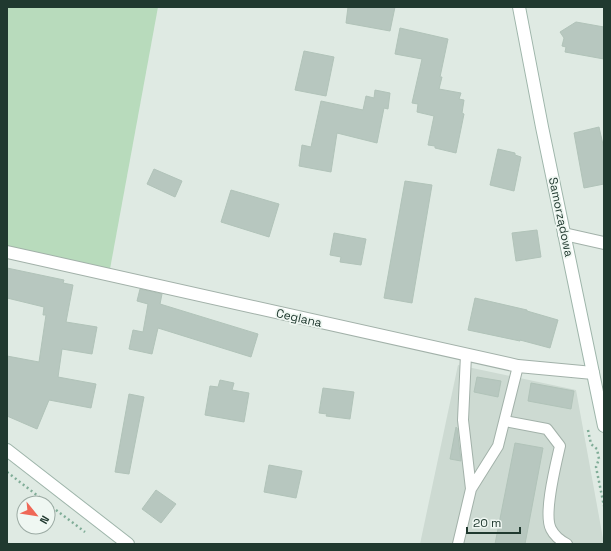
<svg xmlns="http://www.w3.org/2000/svg" width="611" height="551" viewBox="0 0 611 551" font-family="'Space Grotesk',sans-serif">
<style>
.built{fill:#cddad2}
.green{fill:#b8dbbc}
.building{fill:#b7c7bf;stroke:#b1c3b9}
.lines{fill:none;stroke-linecap:round;stroke-linejoin:round}
.lane-casing{stroke:#a2b1a9;stroke-width:12}
.street-casing{stroke:#a2b1a9;stroke-width:14}
.secondary-casing{stroke:#9eb5aa;stroke-width:14}
.path{stroke:#80ad98;stroke-width:2.5;stroke-dasharray:2 3;stroke-linecap:butt}
.lane{stroke:#fff;stroke-width:10}
.street{stroke:#fff;stroke-width:12}
.secondary{stroke:#fff;stroke-width:12}
.labels{text-anchor:middle;dominant-baseline:central;stroke-width:3.5;stroke-linejoin:round;paint-order:stroke}
.street-label{font-size:12px;fill:#20392f;stroke:#eff7f2}
</style>
<rect width="100%" height="100%" fill="#dfeae3"/>
<path class="built" d="M 458,365 L 576,390 L 604,544 L 420,544 Z"/>
<path class="green" d="M 7,7 L 158,7 L 110,269 L 7,246 Z"/>
<path class="building" d="M 348,7 L 395,7 L 390,31 L 346,23 Z
M 576,22 L 604,27 L 604,59 L 565,52 L 566,47 L 562,46 L 564,38 L 560,32 Z
M 400,28 L 448,39 L 440,77 L 442,77 L 439,89 L 461,93 L 459,99 L 464,100 L 462,113 L 464,114 L 456,153 L 435,148 L 435,146 L 428,145 L 434,116 L 417,112 L 418,104 L 412,103 L 422,59 L 395,54 Z
M 304,51 L 334,57 L 326,96 L 295,90 Z
M 375,90 L 390,93 L 388,109 L 384,108 L 377,143 L 337,133 L 331,172 L 299,166 L 302,145 L 311,147 L 321,101 L 363,110 L 366,96 L 374,98 Z
M 599,127 L 604,149 L 604,184 L 584,188 L 574,133 Z
M 498,149 L 515,153 L 515,155 L 521,157 L 514,191 L 490,185 Z
M 154,169 L 182,181 L 175,197 L 147,184 Z
M 405,181 L 432,185 L 412,303 L 384,298 Z
M 231,190 L 279,204 L 269,237 L 221,222 Z
M 537,230 L 541,257 L 516,261 L 512,233 Z
M 334,233 L 366,239 L 361,265 L 340,262 L 341,257 L 330,255 Z
M 7,268 L 64,280 L 63,283 L 73,285 L 66,322 L 97,327 L 92,354 L 62,349 L 58,377 L 96,384 L 91,408 L 49,400 L 37,429 L 7,416 L 7,356 L 39,362 L 46,315 L 43,315 L 44,307 L 7,298 Z
M 140,289 L 162,294 L 160,304 L 258,334 L 251,357 L 158,328 L 152,354 L 129,349 L 133,330 L 143,332 L 148,304 L 137,301 Z
M 475,298 L 527,310 L 527,311 L 558,320 L 550,348 L 520,340 L 520,341 L 468,330 Z
M 477,377 L 501,381 L 498,397 L 474,392 Z
M 220,380 L 234,383 L 232,390 L 249,393 L 244,422 L 205,415 L 210,386 L 218,387 Z
M 531,383 L 574,391 L 571,409 L 528,401 Z
M 323,388 L 354,392 L 350,419 L 326,416 L 327,414 L 319,413 Z
M 129,394 L 144,397 L 129,474 L 115,472 Z
M 456,427 L 457,428 L 461,461 L 450,459 Z
M 515,443 L 543,448 L 525,544 L 495,544 Z
M 269,465 L 302,471 L 296,498 L 264,492 Z
M 156,490 L 176,504 L 161,523 L 142,509 Z"/>
<g class="lines">
<g class="lane-casing">
<path id="lane" d="M 505,421 L 547,429 L 560,446 C 556,464 543,514 551,529 C 554,535 561,541 567,544
M 471,489 L 498,446 L 518,366
M 458,544 L 471,489 L 463,420 L 466,355"/>
</g>
<g class="street-casing">
<path id="street" d="M 564,234 L 604,243
M 7,252 L 518,366 L 593,373"/>
</g>
<g class="secondary-casing">
<path id="secondary" d="M 519,7 L 542,127 L 604,426
M 7,450 L 128,544"/>
</g>
<path class="path" d="M 588,430 L 591,444 L 597,449 L 599,459 L 596,467 L 604,506
M 7,472 L 47,503
M 48,504 L 85,532"/>
<use href="#lane" class="lane"/>
<use href="#street" class="street"/>
<use href="#secondary" class="secondary"/>
</g>
<g class="labels">
<g class="street-label">
<text transform="translate(561 217) rotate(78)">Samorządowa</text>
<text transform="translate(299 318) rotate(13)">Ceglana</text>
</g>
</g>
<rect width="611" height="551" fill="none" stroke="#20392f" stroke-width="16"/>
<g transform="translate(36 515) rotate(120)"><circle r="19" fill="#eff7f2" stroke="#9caba4"/>
<path d="M0-3L7 15L0 10L-7 15Z" fill="#ef6857"/>
<text y="-6" font-size="11" font-weight="bold" text-anchor="middle" fill="#20392f">N</text>
</g>
<path d="M467 527v6h53v-6" fill="none" stroke="#20392f" stroke-width="2"/>
<text x="473" y="527" font-size="12" fill="#20392f" stroke="#eff7f2" stroke-width="3" paint-order="stroke">20 m</text>
</svg>
